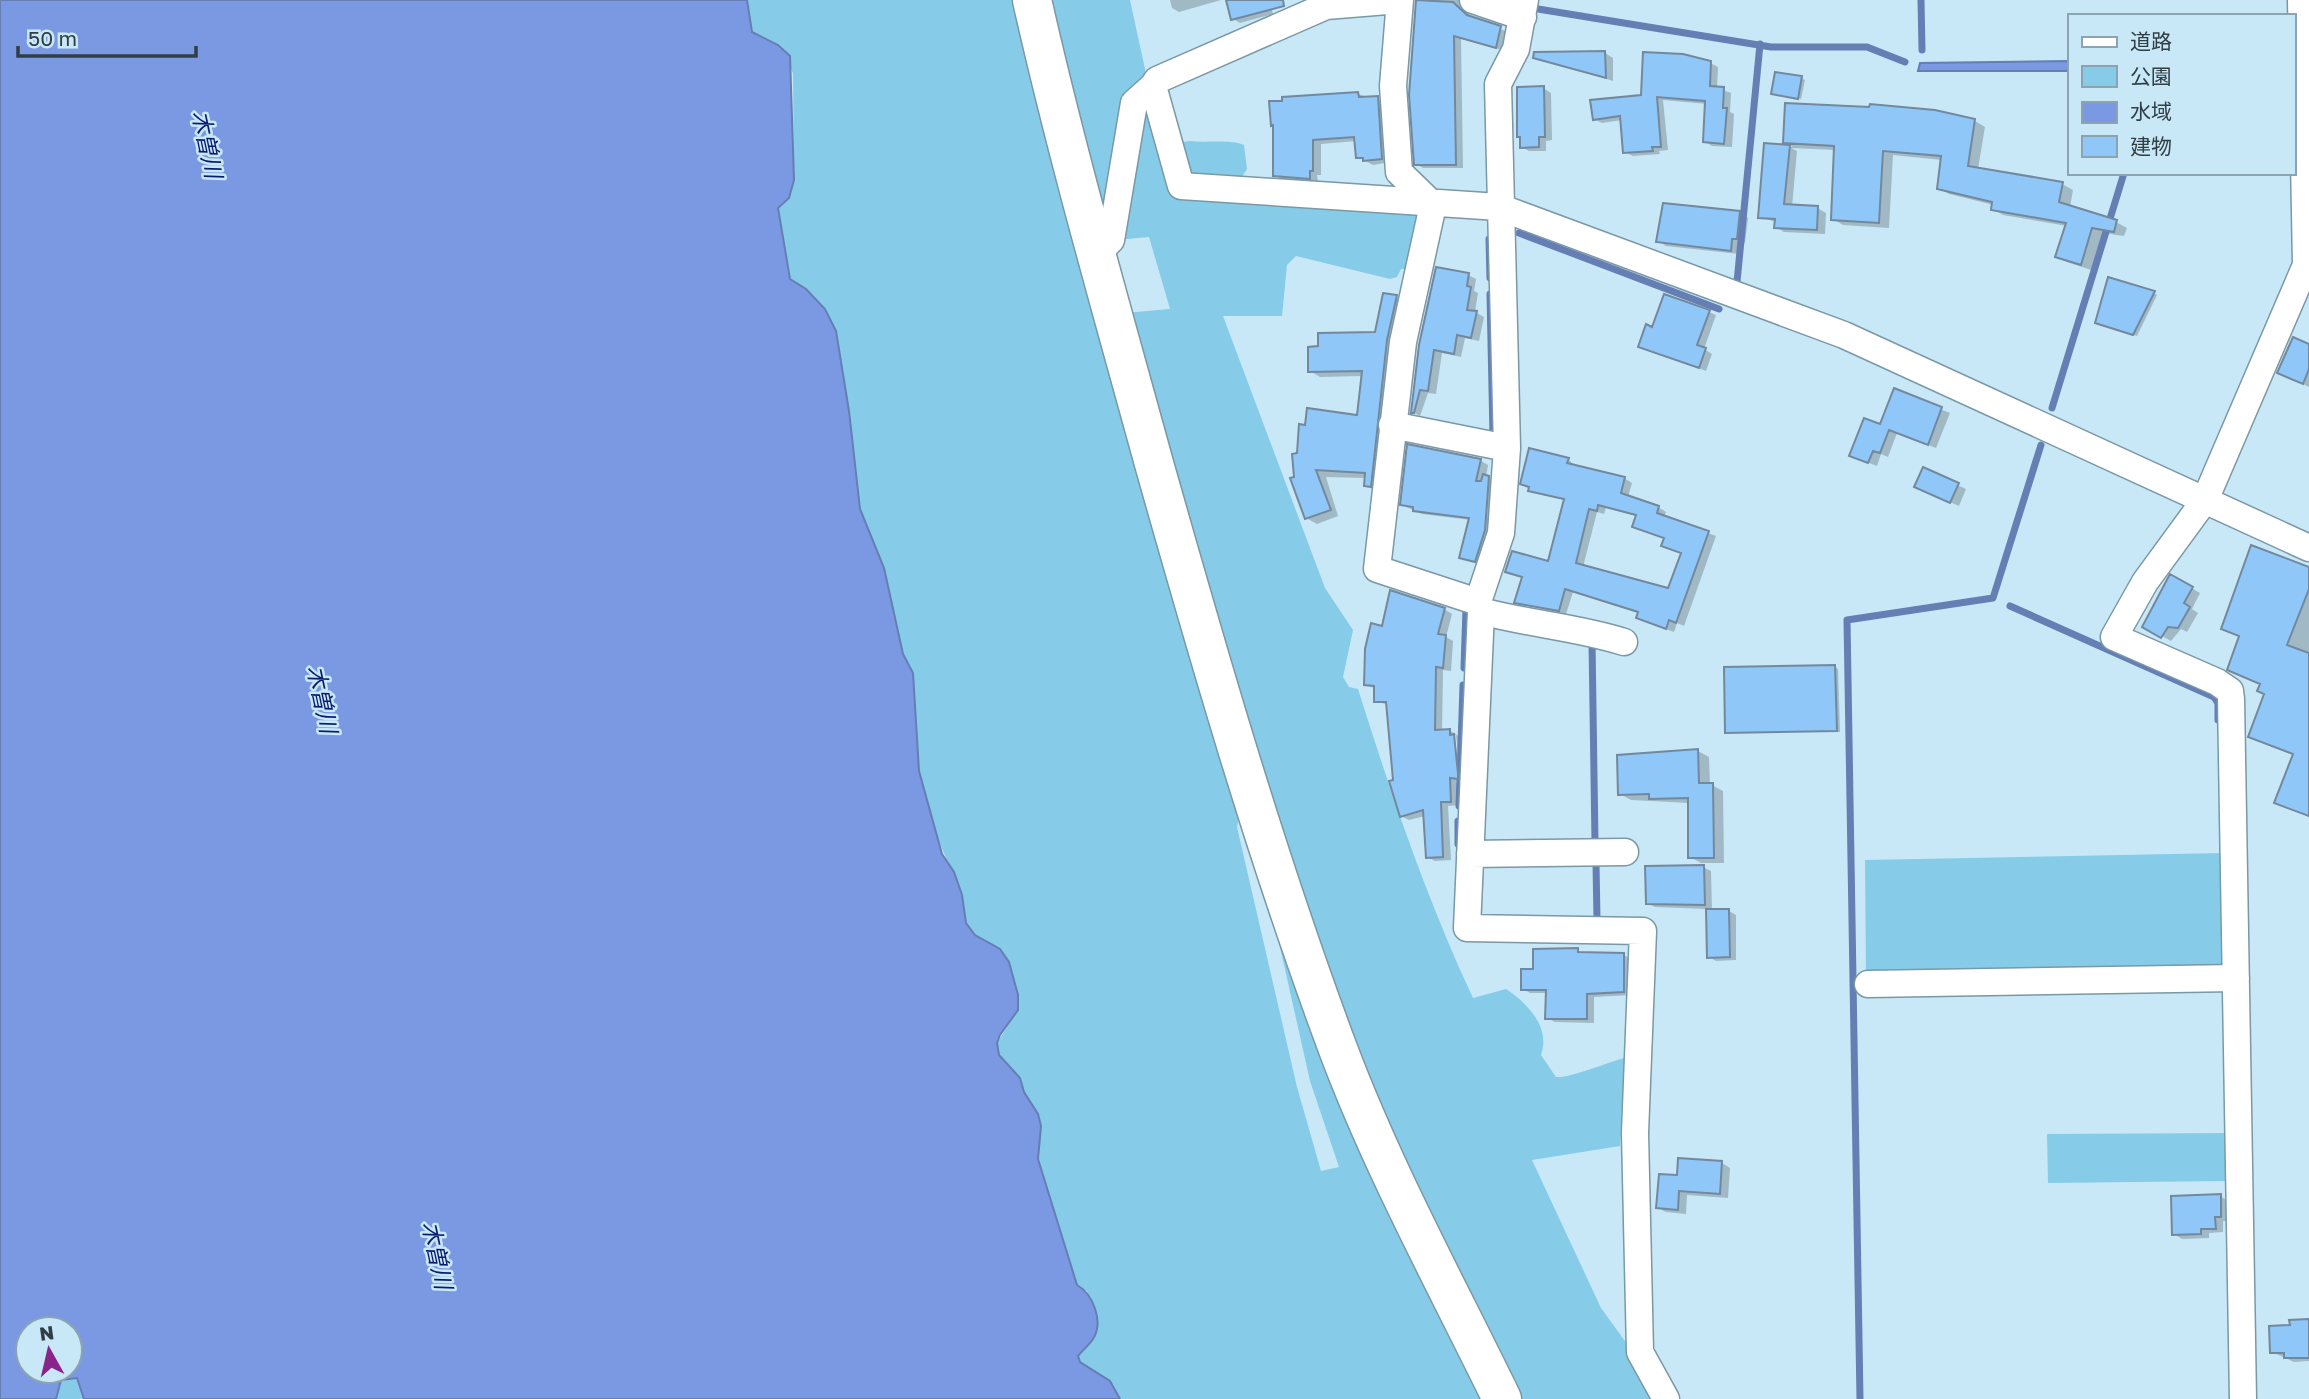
<svg xmlns="http://www.w3.org/2000/svg" width="2309" height="1399" viewBox="0 0 2309 1399" font-family="'Golos Text','Noto Sans JP',sans-serif">
<style>
.green{fill:#86cce8}
.water{fill:#7b99e3;stroke:#657eb3;stroke-width:2;fill-rule:evenodd}
.shadow{fill:#0003;fill-rule:evenodd}
.lines{fill:none;stroke-linecap:round;stroke-linejoin:round}
.stream{stroke:#657eb3;stroke-width:7}
.building{fill:#90c7f9;stroke:#73889c;stroke-width:2;fill-rule:evenodd}
.street-casing{stroke:#7a98a5;stroke-width:29}
.secondary-casing{stroke:#7a98a5;stroke-width:41}
.street{stroke:#fff;stroke-width:26}
.secondary{stroke:#fff;stroke-width:38}
.labels{text-anchor:middle;dominant-baseline:central;stroke-width:5;stroke-linejoin:round;paint-order:stroke}
.water-label{font-size:23px;font-style:italic;fill:#0b1b70;stroke:#c8e8f7}
</style>
<rect width="100%" height="100%" fill="#c8e8f7"/>
<path class="green" d="M 747,0 L 1021,0 L 1242,801 L 1237,827 L 1297,1087 L 1321,1171 L 1339,1167 L 1310,1081 L 1257,844 L 1489,1399 L 1120,1399 L 1109,1381 L 1080,1362 L 1078,1356 L 1094,1338 L 1097,1325 L 1087,1291 L 1077,1285 L 1038,1159 L 1041,1126 L 1038,1114 L 1024,1092 L 1020,1078 L 999,1056 L 997,1043 L 1018,1010 L 1018,995 L 1009,962 L 1000,949 L 975,935 L 966,923 L 962,895 L 935,832 L 919,771 L 913,673 L 903,654 L 884,568 L 860,509 L 849,411 L 806,289 L 790,280 L 778,208 L 789,198 L 794,180 L 793,73 L 778,45 L 752,32 Z
M 1042,0 L 1130,0 L 1148,83 L 1107,237 Z
M 1144,102 L 1179,195 L 1423,210 L 1412,269 L 1401,269 L 1397,277 L 1390,279 L 1296,256 L 1287,265 L 1282,316 L 1223,316 L 1325,588 L 1353,630 L 1343,677 L 1349,687 L 1358,689 C 1391,794 1426,897 1473,998 L 1506,989 C 1527,1003 1551,1027 1541,1055 L 1556,1077 C 1571,1078 1606,1063 1624,1058 L 1620,1146 L 1532,1160 L 1601,1308 L 1638,1359 L 1658,1399 L 1515,1399 L 1355,1059 L 1276,836 L 1124,313 L 1170,309 L 1149,237 L 1116,240 Z
M 1190,141 C 1206,143 1231,139 1244,145 L 1247,169 L 1241,178 L 1185,180 L 1176,143 Z
M 2225,853 L 2227,964 L 2222,971 L 1866,975 L 1865,860 Z
M 2230,1133 L 2228,1181 L 2048,1183 L 2047,1134 Z
M 71,1376 L 77,1378 L 84,1399 L 56,1399 L 62,1379 Z"/>
<path class="water" d="M 0,0 L 747,0 L 752,32 L 778,45 L 790,56 L 794,180 L 789,198 L 778,208 L 790,279 L 806,289 L 825,309 L 836,331 L 849,411 L 860,509 L 884,568 L 903,654 L 913,673 L 919,771 L 942,854 L 954,872 L 962,895 L 966,923 L 975,935 L 1000,949 L 1009,962 L 1018,995 L 1018,1010 L 1000,1035 L 997,1043 L 999,1055 L 1020,1078 L 1024,1092 L 1038,1114 L 1041,1126 L 1038,1159 L 1077,1285 C 1093,1294 1104,1322 1093,1339 C 1089,1345 1083,1350 1078,1356 L 1080,1362 L 1110,1381 L 1120,1399 L 84,1399 L 77,1378 L 61,1380 L 56,1399 L 0,1399 ZM 70,1329 L 70,1371 L 28,1371 L 28,1329 Z
M 2069,61 L 2069,71 L 1918,71 L 1920,63 Z"/>
<path class="shadow" d="M 1170,0 L 1221,0 L 1179,12 L 1172,8 Z
M 1227,0 L 1269,0 L 1273,14 L 1240,23 L 1233,19 Z
M 1422,0 L 1465,0 L 1465,9 L 1472,18 L 1508,32 L 1503,50 L 1461,39 L 1463,168 L 1423,168 L 1416,164 L 1415,41 Z
M 1605,53 L 1613,58 L 1613,81 L 1535,57 Z
M 1710,63 L 1718,67 L 1717,88 L 1731,93 L 1730,112 L 1734,114 L 1732,147 L 1712,146 L 1704,141 L 1707,104 L 1663,100 L 1668,150 L 1659,151 L 1660,154 L 1633,156 L 1625,152 L 1622,120 L 1602,123 L 1594,119 Z
M 1801,78 L 1805,80 L 1801,99 L 1773,94 Z
M 1543,88 L 1551,93 L 1552,140 L 1546,141 L 1546,151 L 1529,151 L 1522,147 L 1518,136 Z
M 1358,94 L 1386,103 L 1390,162 L 1373,165 L 1358,157 L 1356,141 L 1321,144 L 1321,175 L 1317,175 L 1318,182 L 1283,180 L 1275,175 Z
M 1935,112 L 1975,121 L 1985,127 L 1978,169 L 2062,184 L 2073,190 L 2070,207 L 2116,222 L 2127,228 L 2124,236 L 2103,233 L 2091,270 L 2067,262 L 2057,256 L 2067,226 L 2003,215 L 1993,209 L 1994,205 L 1949,194 L 1939,188 L 1943,169 L 1940,166 L 1942,160 L 1893,155 L 1889,228 L 1843,225 L 1833,219 L 1836,150 L 1791,148 L 1797,151 L 1792,207 L 1817,208 L 1826,213 L 1825,234 L 1784,232 L 1776,227 L 1776,222 L 1760,217 L 1766,144 L 1793,147 L 1785,142 Z
M 1664,205 L 1740,213 L 1748,218 L 1745,243 L 1740,242 L 1739,254 L 1666,246 L 1658,241 Z
M 1468,275 L 1476,279 L 1474,291 L 1478,293 L 1475,312 L 1484,317 L 1479,341 L 1465,338 L 1461,357 L 1442,353 L 1436,394 L 1428,393 L 1420,416 L 1413,412 L 1420,345 Z
M 2154,293 L 2157,295 L 2137,336 L 2100,325 Z
M 1396,297 L 1407,303 L 1376,491 L 1366,485 L 1366,478 L 1326,477 L 1338,516 L 1317,524 L 1306,518 L 1292,479 L 1359,417 L 1363,376 L 1320,377 L 1310,371 L 1376,334 Z
M 1709,312 L 1716,315 L 1704,349 L 1712,354 L 1706,371 L 1640,346 L 1653,329 Z
M 2309,345 L 2309,387 L 2279,372 Z
M 1895,391 L 1950,413 L 1936,448 L 1897,433 L 1888,457 L 1881,454 L 1877,466 L 1859,459 L 1881,427 Z
M 1568,459 L 1575,466 L 1624,478 L 1632,483 L 1628,497 L 1658,507 L 1666,512 L 1664,517 L 1716,536 L 1684,626 L 1677,623 L 1674,632 L 1646,622 L 1638,618 L 1640,613 L 1573,592 L 1566,614 L 1516,602 L 1523,578 L 1507,571 L 1549,564 L 1565,500 L 1538,494 L 1522,483 ZM 1606,508 L 1637,516 L 1666,538 L 1663,545 L 1683,554 L 1669,590 L 1583,567 L 1597,512 L 1604,514 Z
M 1481,461 L 1488,465 L 1486,477 L 1496,482 L 1482,565 L 1461,557 L 1471,520 L 1422,514 L 1402,505 Z
M 1924,470 L 1966,489 L 1959,506 L 1925,491 Z
M 2309,569 L 2309,817 L 2277,802 L 2294,755 L 2250,737 L 2266,694 L 2262,685 L 2240,675 L 2241,637 L 2223,628 Z
M 2171,576 L 2200,593 L 2192,609 L 2198,613 L 2187,632 L 2181,629 L 2171,641 L 2144,626 Z
M 1444,609 L 1452,614 L 1446,637 L 1453,641 L 1451,671 L 1443,670 L 1442,731 L 1449,730 L 1457,735 L 1461,741 L 1465,779 L 1461,782 L 1456,735 L 1452,735 L 1458,805 L 1448,806 L 1451,860 L 1435,861 L 1427,857 L 1425,816 L 1409,820 L 1401,816 L 1388,705 L 1376,701 L 1376,689 L 1365,684 L 1383,628 Z
M 1835,667 L 1838,669 L 1840,732 L 1727,732 Z
M 1698,751 L 1709,757 L 1710,784 L 1723,791 L 1724,863 L 1701,863 L 1690,857 L 1689,803 L 1631,800 L 1620,794 L 1618,756 Z
M 1703,867 L 1711,871 L 1712,911 L 1729,911 L 1736,915 L 1736,960 L 1716,961 L 1709,957 L 1708,909 L 1655,907 L 1647,903 Z
M 1577,950 L 1584,954 L 1624,955 L 1631,959 L 1631,995 L 1594,997 L 1594,1023 L 1555,1022 L 1547,1018 L 1547,993 L 1530,993 L 1523,989 L 1535,971 Z
M 1722,1163 L 1730,1168 L 1728,1198 L 1687,1195 L 1686,1214 L 1666,1212 L 1658,1208 L 1679,1177 Z
M 2220,1196 L 2228,1201 L 2229,1221 L 2223,1221 L 2223,1232 L 2209,1233 L 2209,1238 L 2182,1239 L 2174,1234 Z
M 2309,1321 L 2309,1361 L 2294,1362 L 2272,1352 L 2292,1327 Z"/>
<g class="lines">
<path class="stream" d="M 1921,0 L 1922,50
M 1538,9 L 1771,47 L 1867,47 L 1905,62
M 1519,233 L 1719,309
M 1489,239 L 1490,278
M 1737,282 L 1760,44
M 1490,294 L 1493,436
M 2052,408 L 2124,173
M 2010,606 L 2214,697 L 2218,703 L 2218,720
M 1588,642 L 1592,642 L 1595,842
M 1464,668 L 1466,609
M 1459,806 L 1463,685
M 1458,844 L 1458,821
M 1596,864 L 1597,919
M 1860,1399 L 1847,620 L 1993,598 L 2041,445"/>
</g>
<path class="building" d="M 1226,0 L 1283,0 L 1284,6 L 1231,20 Z
M 1416,0 L 1453,2 L 1467,15 L 1501,26 L 1496,48 L 1454,36 L 1456,165 L 1414,165 L 1409,95 Z
M 1605,51 L 1606,78 L 1533,58 L 1534,52 Z
M 1643,52 L 1683,54 L 1711,61 L 1710,86 L 1724,87 L 1723,108 L 1727,108 L 1724,144 L 1703,142 L 1705,101 L 1657,97 L 1661,147 L 1652,147 L 1653,151 L 1623,153 L 1620,116 L 1593,120 L 1590,100 L 1641,95 Z
M 1775,72 L 1802,76 L 1798,99 L 1771,94 Z
M 1544,86 L 1545,137 L 1539,137 L 1539,147 L 1520,148 L 1520,137 L 1517,137 L 1517,87 Z
M 1358,92 L 1359,97 L 1378,96 L 1382,159 L 1363,161 L 1363,158 L 1356,158 L 1354,137 L 1313,140 L 1313,171 L 1310,171 L 1310,179 L 1273,176 L 1273,125 L 1271,126 L 1269,101 L 1282,101 L 1282,97 Z
M 1785,103 L 1869,107 L 1870,104 L 1935,110 L 1975,119 L 1968,166 L 2063,182 L 2059,202 L 2117,220 L 2114,232 L 2092,228 L 2081,265 L 2055,257 L 2066,223 L 1991,210 L 1992,202 L 1937,189 L 1941,156 L 1883,151 L 1879,223 L 1831,220 L 1834,146 L 1783,143 Z
M 1764,143 L 1790,145 L 1784,204 L 1818,206 L 1817,230 L 1774,228 L 1775,219 L 1758,218 Z
M 1663,203 L 1740,211 L 1737,239 L 1732,239 L 1731,251 L 1656,242 Z
M 1436,267 L 1469,273 L 1467,286 L 1471,287 L 1467,310 L 1477,311 L 1471,338 L 1457,335 L 1454,354 L 1434,350 L 1428,391 L 1420,390 L 1414,413 L 1411,413 L 1419,345 Z
M 2108,277 L 2155,291 L 2133,335 L 2095,323 Z
M 1383,293 L 1397,295 L 1387,340 L 1371,487 L 1364,486 L 1365,473 L 1316,470 L 1331,510 L 1305,519 L 1290,478 L 1294,477 L 1292,454 L 1297,453 L 1299,424 L 1305,425 L 1307,408 L 1357,415 L 1362,371 L 1308,372 L 1308,347 L 1318,346 L 1318,333 L 1375,332 Z
M 1664,294 L 1710,310 L 1697,345 L 1706,348 L 1699,368 L 1638,347 L 1646,324 L 1652,327 Z
M 2293,337 L 2309,344 L 2309,369 L 2303,384 L 2277,373 Z
M 1894,388 L 1942,407 L 1928,445 L 1889,430 L 1880,453 L 1873,451 L 1868,463 L 1849,456 L 1864,418 L 1880,424 Z
M 1407,444 L 1481,459 L 1476,481 L 1481,481 L 1483,474 L 1489,476 L 1485,530 L 1475,562 L 1459,558 L 1469,518 L 1413,511 L 1413,507 L 1400,505 Z
M 1529,448 L 1569,458 L 1567,463 L 1625,477 L 1621,493 L 1659,506 L 1657,513 L 1709,531 L 1676,623 L 1669,620 L 1666,629 L 1636,618 L 1638,612 L 1565,589 L 1559,611 L 1514,603 L 1522,577 L 1505,572 L 1512,551 L 1548,561 L 1564,499 L 1528,491 L 1529,487 L 1520,484 ZM 1598,505 L 1636,515 L 1632,527 L 1664,538 L 1661,546 L 1681,553 L 1668,588 L 1576,563 L 1589,509 L 1597,511 Z
M 1923,467 L 1959,483 L 1950,503 L 1914,487 Z
M 2251,545 L 2309,567 L 2309,589 L 2287,645 L 2309,653 L 2309,816 L 2274,803 L 2293,754 L 2248,737 L 2264,694 L 2257,691 L 2260,684 L 2227,670 L 2239,636 L 2221,629 Z
M 2170,574 L 2193,587 L 2184,603 L 2190,607 L 2178,628 L 2168,627 L 2161,638 L 2142,627 Z
M 1390,590 L 1445,608 L 1438,634 L 1446,635 L 1443,668 L 1436,667 L 1435,730 L 1450,729 L 1450,735 L 1454,734 L 1458,774 L 1458,779 L 1450,778 L 1451,802 L 1441,802 L 1443,857 L 1426,858 L 1423,810 L 1400,817 L 1389,781 L 1393,780 L 1386,702 L 1374,702 L 1374,686 L 1364,685 L 1365,649 L 1371,623 L 1382,626 Z
M 1835,665 L 1837,731 L 1725,733 L 1724,667 Z
M 1698,749 L 1699,783 L 1713,783 L 1714,858 L 1688,858 L 1688,798 L 1649,799 L 1649,794 L 1618,795 L 1617,755 Z
M 1704,865 L 1705,905 L 1646,904 L 1645,866 Z
M 1706,909 L 1729,909 L 1730,957 L 1707,958 Z
M 1578,948 L 1578,952 L 1624,953 L 1624,992 L 1587,994 L 1587,1019 L 1545,1019 L 1546,990 L 1521,990 L 1521,969 L 1533,969 L 1533,949 Z
M 1678,1158 L 1722,1161 L 1720,1194 L 1679,1191 L 1678,1210 L 1656,1208 L 1659,1174 L 1677,1175 Z
M 2221,1194 L 2221,1217 L 2215,1217 L 2216,1229 L 2201,1229 L 2201,1234 L 2172,1235 L 2171,1196 Z
M 2309,1319 L 2309,1358 L 2284,1358 L 2284,1353 L 2270,1353 L 2269,1326 L 2290,1325 L 2289,1320 Z"/>
<g class="lines">
<g class="street-casing">
<path id="street" d="M 1400,0 L 1393,86 L 1399,172 L 1433,205 L 1403,342 L 1377,569 L 1478,602
M 1473,0 L 1523,17
M 1525,0 L 1516,49 L 1498,84 L 1507,448 L 1501,533 L 1478,602 L 1481,611 L 1467,928 L 1643,931 L 1635,1133 L 1640,1352 L 1666,1399
M 1153,86 L 1157,80 L 1326,6 L 1400,0
M 1096,255 L 1111,240 L 1134,103 L 1153,86 L 1181,186 L 1499,207 L 1844,335 L 2309,548
M 1392,425 L 1507,448
M 1481,611 C 1528,624 1577,627 1624,642
M 1470,854 L 1625,852
M 1868,984 L 2236,978
M 2243,1399 L 2231,699 L 2230,691 L 2217,682 L 2114,637 L 2145,582 L 2205,500 L 2306,265 L 2301,0"/>
</g>
<g class="secondary-casing">
<path id="secondary" d="M 1032,0 C 1067,155 1111,307 1153,460 C 1209,658 1266,856 1338,1049 C 1383,1169 1446,1284 1502,1399"/>
</g>
<use href="#street" class="street"/>
<use href="#secondary" class="secondary"/>
</g>
<g class="labels">
<g class="water-label">
<text transform="translate(208 144) rotate(78)">木曽川</text>
<text transform="translate(323 699) rotate(78)">木曽川</text>
<text transform="translate(438 1255) rotate(78)">木曽川</text>
</g>
</g>
<rect x="2068" y="14" width="228" height="161" fill="#c8e8f7" stroke="#8ca4af" stroke-width="2"/>
<rect x="2082" y="37" width="35" height="10" fill="#ffffff" stroke="#8ca4af" stroke-width="2"/>
<text x="2130" y="49" font-size="21" fill="#313e44">道路</text>
<rect x="2082" y="66" width="35" height="21" fill="#86cce8" stroke="#8ca4af" stroke-width="2"/>
<text x="2130" y="84" font-size="21" fill="#313e44">公園</text>
<rect x="2082" y="102" width="35" height="21" fill="#7b99e3" stroke="#8ca4af" stroke-width="2"/>
<text x="2130" y="119" font-size="21" fill="#313e44">水域</text>
<rect x="2082" y="136" width="35" height="21" fill="#90c7f9" stroke="#8ca4af" stroke-width="2"/>
<text x="2130" y="154" font-size="21" fill="#313e44">建物</text>
<g transform="translate(49 1350) rotate(352)"><circle r="33" fill="#c8e8f7" stroke="#8ca4af" stroke-width="2"/>
<path d="M0-5L12 26L0 18L-12 26Z" fill="#8a248a"/>
<text y="-10" font-size="19" font-weight="bold" text-anchor="middle" fill="#313e44">N</text>
</g>
<path d="M18 46v10h178v-10" fill="none" stroke="#313e44" stroke-width="3.5"/>
<text x="28" y="46" font-size="21" fill="#313e44" stroke="#c8e8f7" stroke-width="5" paint-order="stroke">50 m</text>
</svg>
